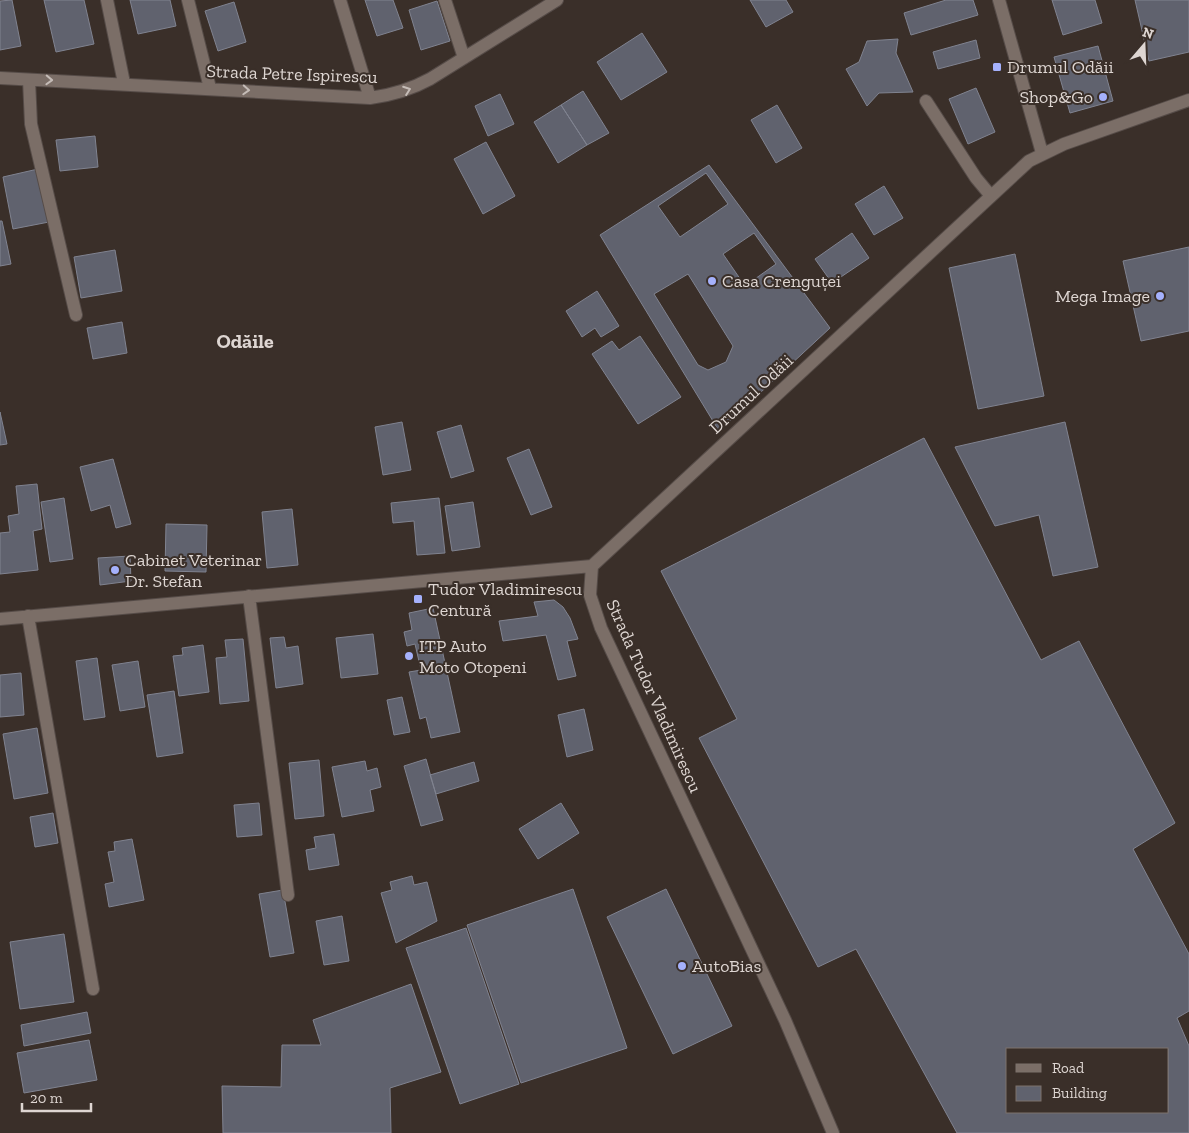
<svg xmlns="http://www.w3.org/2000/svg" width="1189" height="1133" viewBox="0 0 1189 1133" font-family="'Zilla Slab',serif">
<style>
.building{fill:#60626e;stroke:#808390;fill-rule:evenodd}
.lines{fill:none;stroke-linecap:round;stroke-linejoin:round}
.minor-casing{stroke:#564c48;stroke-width:14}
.minor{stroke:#7b6e67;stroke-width:12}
.oneway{stroke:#c5bcb7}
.poi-dot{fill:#a5b1fc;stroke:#3a2f29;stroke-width:2}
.labels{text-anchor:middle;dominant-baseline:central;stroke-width:4;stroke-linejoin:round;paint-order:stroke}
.poi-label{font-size:18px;fill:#ded6d2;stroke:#3a2f29;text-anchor:start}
.street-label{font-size:18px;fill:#ded6d2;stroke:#3a2f29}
.quarter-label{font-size:20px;font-weight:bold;fill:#ded6d2;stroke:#3a2f29}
</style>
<rect width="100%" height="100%" fill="#3a2f29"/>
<path class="building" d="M 12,0 L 21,46 L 0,50 L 0,1 Z
M 44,0 L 84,0 L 94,44 L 56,52 Z
M 130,0 L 170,0 L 176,26 L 138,34 Z
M 365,0 L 393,0 L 403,28 L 377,36 Z
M 750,0 L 786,0 L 793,12 L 766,27 Z
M 946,0 L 973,0 L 978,15 L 911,35 L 904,13 Z
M 1052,0 L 1095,0 L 1102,23 L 1063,35 Z
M 1135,0 L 1189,0 L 1189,52 L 1149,61 Z
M 437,1 L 450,41 L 421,50 L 409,10 Z
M 234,2 L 246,42 L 218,51 L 205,11 Z
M 642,33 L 667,72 L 621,100 L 597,62 Z
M 898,39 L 896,53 L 913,92 L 879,93 L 867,106 L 846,69 L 859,62 L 867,41 Z
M 976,40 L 980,58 L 938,69 L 933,52 Z
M 1098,46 L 1113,101 L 1070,113 L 1054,57 Z
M 976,88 L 995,132 L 968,144 L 949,99 Z
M 583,91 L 609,133 L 587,145 L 561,105 Z
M 500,94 L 514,124 L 488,136 L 475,106 Z
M 561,105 L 587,145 L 558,163 L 534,122 Z
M 777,105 L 802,148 L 776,163 L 751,120 Z
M 95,136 L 98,167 L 60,171 L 56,140 Z
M 486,142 L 515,196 L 483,214 L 454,159 Z
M 709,165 L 830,328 L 719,431 L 600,235 Z
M 38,169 L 49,222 L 13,229 L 3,177 Z
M 706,173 L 728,204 L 680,237 L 658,206 Z
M 884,186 L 903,218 L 874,235 L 855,204 Z
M 0,221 L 2,221 L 11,264 L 0,266 Z
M 754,233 L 776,264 L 745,286 L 723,254 Z
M 852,233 L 869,258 L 832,283 L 815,259 Z
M 1189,247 L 1189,331 L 1141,341 L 1123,261 Z
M 115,250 L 122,291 L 81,298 L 74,257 Z
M 1015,254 L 1044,396 L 978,409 L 949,268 Z
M 688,274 L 733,346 L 726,362 L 708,370 L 698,365 L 654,294 Z
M 597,291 L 619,326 L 601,337 L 595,328 L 582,337 L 566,311 Z
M 122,322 L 127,353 L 93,359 L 87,328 Z
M 640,336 L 681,397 L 638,424 L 592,354 L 612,341 L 619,350 Z
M 0,412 L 7,444 L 0,445 Z
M 402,422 L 411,470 L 383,475 L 375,427 Z
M 1065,422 L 1098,567 L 1053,576 L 1039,515 L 995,526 L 955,447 Z
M 461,425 L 474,471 L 451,478 L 437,432 Z
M 924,438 L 1041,660 L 1079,641 L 1175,823 L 1133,849 L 1189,954 L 1189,1011 L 1177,1018 L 1189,1046 L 1189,1133 L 957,1133 L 856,949 L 818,967 L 699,738 L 737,719 L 661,571 ZM 1008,1049 L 1168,1049 L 1168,1112 L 1008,1112 Z
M 529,449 L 552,507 L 531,515 L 507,458 Z
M 113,459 L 131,524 L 116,528 L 110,505 L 91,511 L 80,467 Z
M 37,484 L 42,529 L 33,531 L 38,570 L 0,574 L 0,533 L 10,532 L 8,516 L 19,514 L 16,486 Z
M 64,498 L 73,559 L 50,562 L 41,502 Z
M 439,498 L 445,553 L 417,555 L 414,521 L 393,523 L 391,503 Z
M 473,502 L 480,547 L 452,551 L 445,506 Z
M 292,509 L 298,565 L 267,568 L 262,512 Z
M 166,524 L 207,525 L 206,572 L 165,571 Z
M 130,556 L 131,581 L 100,585 L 98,558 Z
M 554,600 L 563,607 L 570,618 L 578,639 L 567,641 L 576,676 L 558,680 L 546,635 L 503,641 L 499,621 L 538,616 L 534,602 Z
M 433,608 L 460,732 L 431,738 L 426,717 L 420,719 L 409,672 L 421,670 L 415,644 L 407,646 L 404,632 L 412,630 L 409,613 Z
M 373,634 L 378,674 L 341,678 L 336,638 Z
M 284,637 L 286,648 L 298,646 L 303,684 L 276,688 L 270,638 Z
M 243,639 L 249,701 L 220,704 L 216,658 L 227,657 L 225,640 Z
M 203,645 L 209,692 L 179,696 L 173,656 L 183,655 L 182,648 Z
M 97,658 L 105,717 L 84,720 L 76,661 Z
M 138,661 L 145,707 L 120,711 L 112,665 Z
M 21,673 L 24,715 L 0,717 L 0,675 Z
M 174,691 L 183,753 L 157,757 L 147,695 Z
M 402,697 L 410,732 L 394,735 L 387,700 Z
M 584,709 L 593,750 L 567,757 L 558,715 Z
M 37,728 L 48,793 L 14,799 L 3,734 Z
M 426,759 L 443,820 L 421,826 L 404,766 Z
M 319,760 L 324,816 L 295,819 L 289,763 Z
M 365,761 L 367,771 L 377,768 L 381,787 L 370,790 L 374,811 L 342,817 L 332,767 Z
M 474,762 L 479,781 L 436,794 L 430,775 Z
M 259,803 L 262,835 L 237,837 L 234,805 Z
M 561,803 L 579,833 L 538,859 L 519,829 Z
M 53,813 L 58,843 L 35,847 L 30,817 Z
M 334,834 L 339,865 L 309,870 L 306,850 L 316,848 L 314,837 Z
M 132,839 L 144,900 L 109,907 L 105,884 L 114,882 L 108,852 L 115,851 L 114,842 Z
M 412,876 L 414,885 L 427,882 L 437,921 L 396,943 L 381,893 L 392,890 L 390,882 Z
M 573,889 L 627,1048 L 521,1083 L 467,925 Z
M 666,889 L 732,1026 L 673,1054 L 607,917 Z
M 283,890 L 294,953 L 270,957 L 259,894 Z
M 342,916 L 349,961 L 324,965 L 316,921 Z
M 466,928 L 519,1084 L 460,1104 L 406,948 Z
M 64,934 L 74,1002 L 20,1009 L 10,942 Z
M 411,984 L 441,1072 L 390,1088 L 391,1133 L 223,1133 L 222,1086 L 281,1087 L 282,1045 L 321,1045 L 313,1020 Z
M 87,1012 L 91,1033 L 24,1046 L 21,1025 Z
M 89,1040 L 97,1080 L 24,1093 L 17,1053 Z"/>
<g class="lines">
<g class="minor-casing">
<path id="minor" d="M 107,0 L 124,83
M 188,0 L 210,88
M 340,0 L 370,98
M 445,0 L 464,58
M 999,0 L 1042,153
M 0,78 L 370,98 C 393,95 410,90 430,79 L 557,0
M 29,80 L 31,124 L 76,315
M 926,101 L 976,178 L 991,196
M 592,566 L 1029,161 L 1064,144 L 1189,100
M 592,566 L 590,595 L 601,628 L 785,1020 L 833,1133
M 249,596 L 288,895
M 28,616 L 93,989
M 0,619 L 592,566"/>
</g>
<use href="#minor" class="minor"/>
</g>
<defs><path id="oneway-chevron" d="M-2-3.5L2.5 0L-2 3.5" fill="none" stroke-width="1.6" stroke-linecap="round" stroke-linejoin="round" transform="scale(1.25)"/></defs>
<g class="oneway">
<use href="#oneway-chevron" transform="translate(49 80) rotate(2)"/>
<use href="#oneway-chevron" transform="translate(246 90) rotate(3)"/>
<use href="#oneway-chevron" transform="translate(407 90) rotate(-20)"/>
</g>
<g class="poi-dot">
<rect x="992" y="62" width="10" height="10" rx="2.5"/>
<circle cx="1103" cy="97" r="5"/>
<circle cx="712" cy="281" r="5"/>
<circle cx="1160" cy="296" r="5"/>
<circle cx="115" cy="570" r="5"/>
<rect x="413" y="594" width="10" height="10" rx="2.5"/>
<circle cx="409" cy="656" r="5"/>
<circle cx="682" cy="966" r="5"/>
</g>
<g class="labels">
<g class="poi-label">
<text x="1007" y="67">Drumul Odăii</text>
<text x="1093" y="97" text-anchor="end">Shop&amp;Go</text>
<text x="722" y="281">Casa Crenguței</text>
<text x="1150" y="296" text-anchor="end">Mega Image</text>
<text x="125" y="560">Cabinet Veterinar<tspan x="125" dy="21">Dr. Stefan</tspan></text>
<text x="428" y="589">Tudor Vladimirescu<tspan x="428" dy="21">Centură</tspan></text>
<text x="419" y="646">ITP Auto<tspan x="419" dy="21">Moto Otopeni</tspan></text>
<text x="692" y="966">AutoBias</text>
</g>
<g class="street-label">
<text transform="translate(292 74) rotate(2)">Strada Petre Ispirescu</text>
<text transform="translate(751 394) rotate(-43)">Drumul Odăii</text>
<text transform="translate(654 696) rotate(66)">Strada Tudor Vladimirescu</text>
</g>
<g class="quarter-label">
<text x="245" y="341">Odăile</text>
</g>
</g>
<rect x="1006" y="1048" width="162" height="65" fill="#3a2f29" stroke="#7c726d"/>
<rect x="1016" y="1064" width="25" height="8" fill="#7b6e67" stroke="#7c726d"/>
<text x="1052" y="1073" font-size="15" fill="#ded6d2">Road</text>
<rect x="1016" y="1086" width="25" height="15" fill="#60626e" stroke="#7c726d"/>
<text x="1052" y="1098" font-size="15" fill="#ded6d2">Building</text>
<g transform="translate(1144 45) rotate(19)" stroke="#3a2f29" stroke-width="4" paint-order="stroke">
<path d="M0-4L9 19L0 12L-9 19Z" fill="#ded6d2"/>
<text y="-8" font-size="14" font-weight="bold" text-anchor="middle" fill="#ded6d2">N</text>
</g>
<path d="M22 1103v8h69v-8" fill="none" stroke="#ded6d2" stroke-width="2.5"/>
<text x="30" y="1103" font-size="15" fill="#ded6d2" stroke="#3a2f29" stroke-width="4" paint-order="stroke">20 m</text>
</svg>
